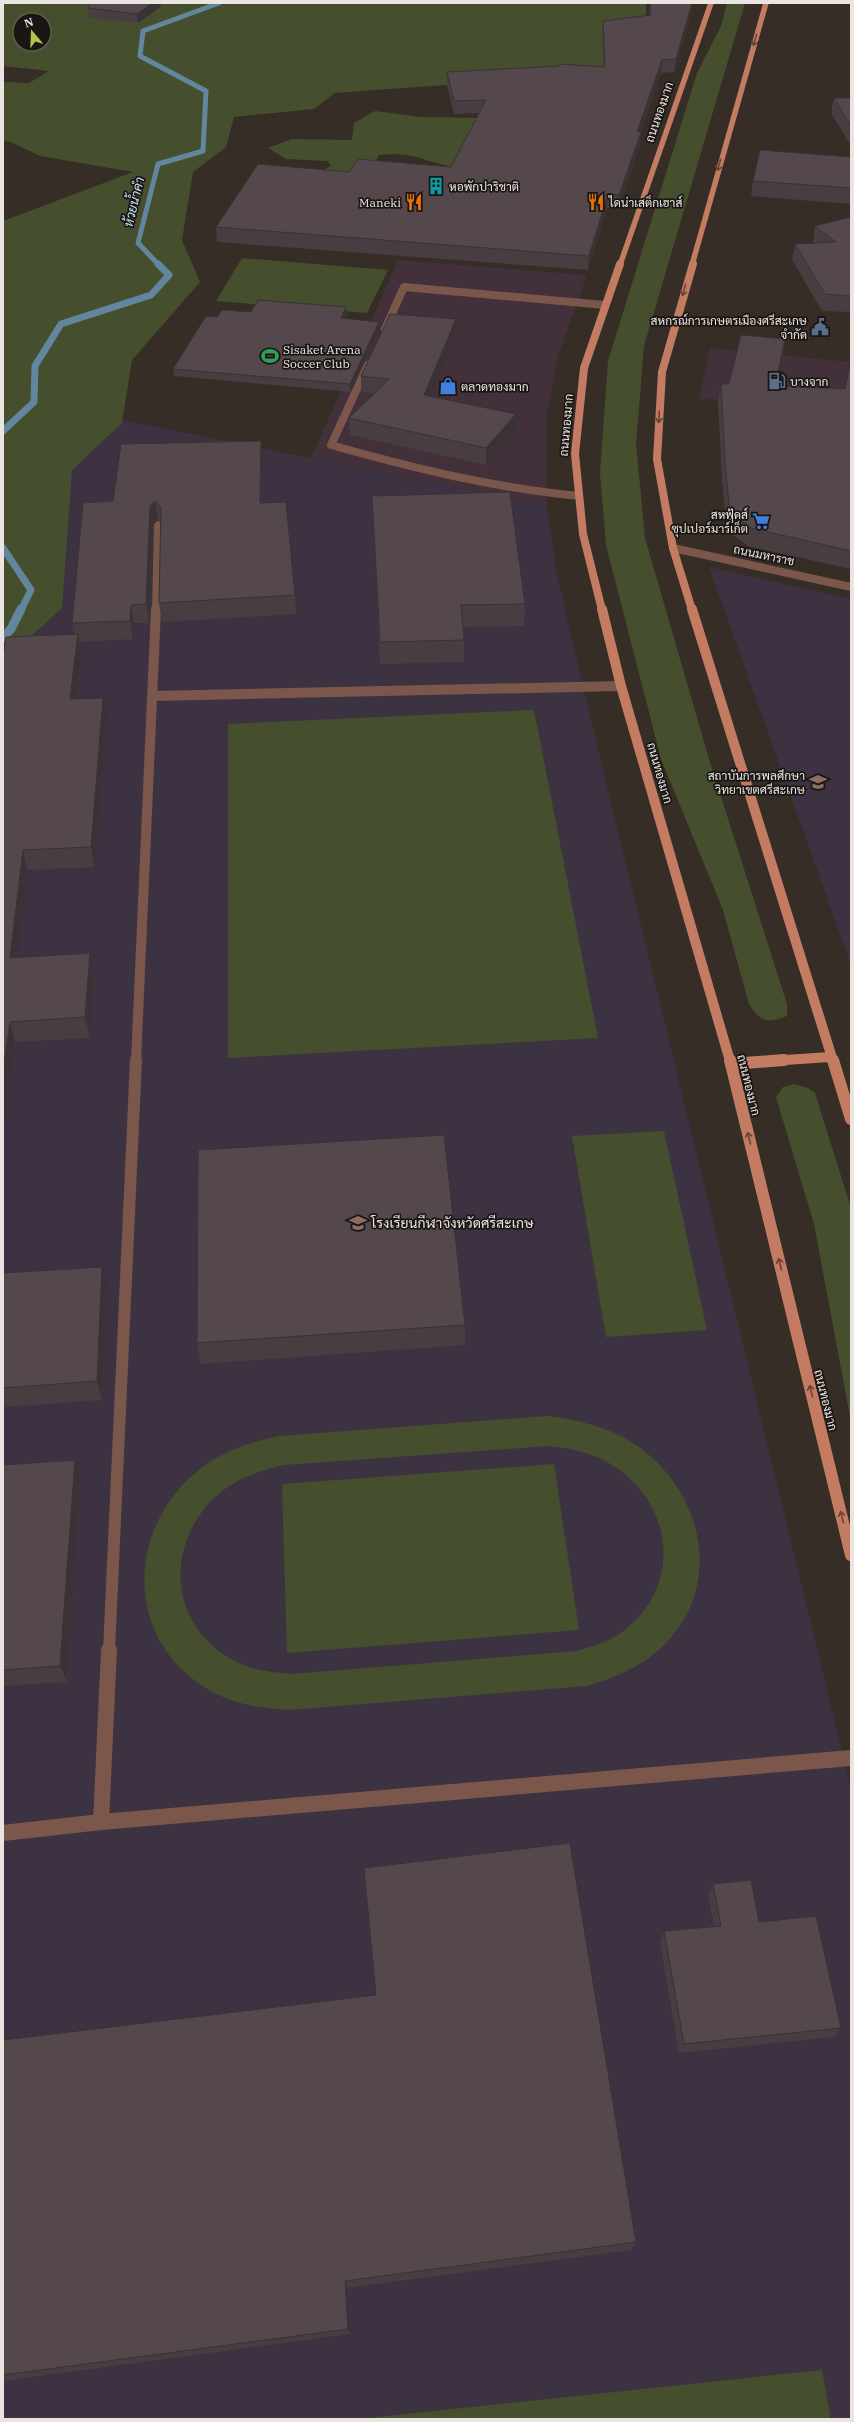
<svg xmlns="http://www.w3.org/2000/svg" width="854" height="2422" viewBox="0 0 854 2422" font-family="'IBM Plex Serif',Sarabun,serif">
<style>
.commercial{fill:#42303a}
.education{fill:#3c3242}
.green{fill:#464f2d;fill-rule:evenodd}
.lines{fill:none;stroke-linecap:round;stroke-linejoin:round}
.stream-far2{stroke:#61869d;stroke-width:5}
.stream-far1{stroke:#61869d;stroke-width:7}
.stream{stroke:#61869d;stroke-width:9}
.minor-far3{stroke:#7a574a;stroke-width:8}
.minor-far2{stroke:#7a574a;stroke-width:10}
.minor-far1{stroke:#7a574a;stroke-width:12}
.minor{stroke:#7a574a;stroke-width:16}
.major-far3{stroke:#c37c62;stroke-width:5.5}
.major-far2{stroke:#c37c62;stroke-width:8}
.major-far1{stroke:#c37c62;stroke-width:10}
.major{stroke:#c37c62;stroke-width:12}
.wall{fill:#483e41}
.shaded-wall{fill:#3b3235}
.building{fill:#54484c;stroke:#3b3235}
.oneway{stroke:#664437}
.labels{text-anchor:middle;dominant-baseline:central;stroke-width:3.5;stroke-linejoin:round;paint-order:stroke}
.far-street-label{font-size:12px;fill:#ebe5e1;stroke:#1a1613}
.far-poi-label{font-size:12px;fill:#ebe5e1;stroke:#1a1613;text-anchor:start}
.far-water-label{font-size:13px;font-style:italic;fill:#c2e7fe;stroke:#1a1613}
.poi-label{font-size:14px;fill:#ebe5e1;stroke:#1a1613;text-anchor:start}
</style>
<rect width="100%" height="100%" fill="#362d26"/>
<path class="commercial" d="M 398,260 L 587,275 L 558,356 L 547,415 L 547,506 L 311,458 Z
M 710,348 L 851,362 L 851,405 L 699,399 Z"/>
<path class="education" d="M 38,403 L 547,506 L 556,570 L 583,687 L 851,1788 L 851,2419 L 3,2419 L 3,636 Z
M 709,567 L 851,599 L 851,965 Z"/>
<path class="green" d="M 3,3 L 646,3 L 646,26 L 613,68 L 539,78 L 335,93 L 314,109 L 234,117 L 226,147 L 193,172 L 182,240 L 200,282 L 132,360 L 122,423 L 72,470 L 62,608 L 3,662 L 3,221 L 133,172 L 40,156 L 11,142 L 3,141 L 3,82 L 29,83 L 49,71 L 3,66 ZM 20,20 L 44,20 L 44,44 L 20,44 Z
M 727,3 L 745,3 L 644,346 L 636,444 L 645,538 L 709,759 L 787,1004 L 787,1016 C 767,1024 761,1022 749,1004 L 723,910 L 661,759 L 606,545 L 600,473 L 608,361 L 697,73 L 721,26 Z
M 375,111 L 421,117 L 483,118 L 509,137 L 460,149 L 472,164 C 448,171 435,161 412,156 C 401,154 390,154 379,155 L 376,160 L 355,169 L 342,183 L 317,174 L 331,166 L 328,161 L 286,159 L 268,148 L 292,139 L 352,140 L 354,123 Z
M 242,258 L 388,270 L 367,313 L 216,301 Z
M 534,710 L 598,1038 L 228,1058 L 228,724 Z
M 794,1084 L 808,1088 L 815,1093 L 851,1208 L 851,1422 L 814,1224 L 776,1097 L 783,1087 Z
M 664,1131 L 707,1330 L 606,1337 L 572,1136 Z
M 547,1416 C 577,1420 607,1426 633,1443 C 700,1486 725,1579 668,1641 C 646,1665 617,1677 587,1686 L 288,1710 C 266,1708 244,1706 223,1697 C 123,1653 120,1527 205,1465 C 228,1449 254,1441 280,1436 ZM 548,1446 C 571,1448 594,1453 614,1466 C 675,1506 682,1588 622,1632 C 609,1642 592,1646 577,1651 L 291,1674 C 274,1672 257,1671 241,1664 C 174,1634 161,1556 210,1502 C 230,1481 257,1471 284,1465 Z
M 554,1464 L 579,1630 L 287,1653 L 282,1484 Z
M 822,2370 L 831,2419 L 358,2419 Z"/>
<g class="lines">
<path class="stream-far2" d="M 159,265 L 138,243 L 158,164 L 203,151 L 206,91 L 140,56 L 143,31 L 219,3"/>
<path class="stream-far1" d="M 3,431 L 34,402 L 35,366 L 61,324 L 151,295 L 169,275 L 158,264
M 3,548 L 31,590 L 21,610"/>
<path class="stream" d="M 3,637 L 11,629 L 21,609"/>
<path class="minor-far3" d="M 385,329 L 404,287 L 605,305
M 368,365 L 331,445 C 413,468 494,488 579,496
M 673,548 L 851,587
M 156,610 L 158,525"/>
<path class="minor-far2" d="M 153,696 L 621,686
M 136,1061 L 156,609"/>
<path class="minor-far1" d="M 109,1651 L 136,1060"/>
<path class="minor" d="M 101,1822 L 109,1650
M 3,1833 L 101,1822 L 851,1758"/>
<path class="major-far3" d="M 620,265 L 711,3
M 692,265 L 766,3"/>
<path class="major-far2" d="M 602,610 L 583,534 L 575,454 L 584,368 L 620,264
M 692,610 L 673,548 L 657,459 L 662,372 L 693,264"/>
<path class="major-far1" d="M 602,609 L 621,686 L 730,1061
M 692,609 L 833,1061
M 770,1061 L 830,1057"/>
<path class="major" d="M 730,1060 L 851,1555
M 833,1060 L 851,1119
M 731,1064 L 784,1060"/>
</g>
<path class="wall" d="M 91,3 L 162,3 L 159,8 L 138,23 L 89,18 L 88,8 Z
M 650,3 L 692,11 L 674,72 L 661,73 L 641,132 L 640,146 L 618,209 L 607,208 L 588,270 L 217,242 L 216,227 L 349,172 L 451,167 L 479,113 L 454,114 L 447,85 L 447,72 L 603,67 L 602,34 L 603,21 L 649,15 Z
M 834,98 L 851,98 L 851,146 L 831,113 Z
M 851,157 L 851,204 L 751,196 L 753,181 Z
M 851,217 L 851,312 L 822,311 L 792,260 L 795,244 L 814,243 L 813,242 L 815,226 Z
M 346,307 L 347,314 L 344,319 L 379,329 L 350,392 L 174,376 L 173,369 L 217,317 Z
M 455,335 L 430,396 L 516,431 L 486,465 L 350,435 L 349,418 L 374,394 L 361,392 L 361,376 Z
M 785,339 L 783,356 L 776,386 L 845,389 L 851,361 L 851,569 L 748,546 L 727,531 L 722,481 L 718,401 L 721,384 L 729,384 Z
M 262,459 L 262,503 L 295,595 L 296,614 L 162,622 L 159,603 L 161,523 L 158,520 L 153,525 L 149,623 L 134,623 L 133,639 L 79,642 L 81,654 L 76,699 L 107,718 L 95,867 L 27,870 L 18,957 L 94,974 L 90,1038 L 15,1042 L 3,1134 L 3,658 L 74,635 L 72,623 L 113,501 Z
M 372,496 L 525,604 L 524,626 L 463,627 L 464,640 L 464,662 L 380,664 Z
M 3,1273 L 107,1286 L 102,1400 L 3,1407 Z
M 465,1325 L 465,1345 L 201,1364 L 197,1343 Z
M 75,1460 L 80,1478 L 67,1682 L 3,1686 L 3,1465 Z
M 713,1884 L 759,1922 L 841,2028 L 834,2037 L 679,2053 L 660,1942 L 664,1931 L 714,1926 L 708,1895 Z
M 376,1995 L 636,2242 L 631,2250 L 347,2288 L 350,2334 L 3,2381 L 3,2040 Z"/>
<path class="shaded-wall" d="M 152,3 L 162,3 L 159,8 L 138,23 L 137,14 Z
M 692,3 L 692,11 L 674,72 L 676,59 Z
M 662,60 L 661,73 L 636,145 L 637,132 Z
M 641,132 L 640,146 L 618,209 L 619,195 Z
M 608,194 L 607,208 L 588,270 L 589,256 Z
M 346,307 L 347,314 L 341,325 L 341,318 Z
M 456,319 L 455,335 L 424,412 L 424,395 Z
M 379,322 L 379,329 L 350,392 L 350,384 Z
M 785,339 L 783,356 L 772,403 L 775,386 Z
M 516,414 L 516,431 L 486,465 L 486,448 Z
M 261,441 L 262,459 L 261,522 L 260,503 Z
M 155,501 L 158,520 L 153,525 L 149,623 L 146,604 L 150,506 Z
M 131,605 L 134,623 L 133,639 L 130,621 Z
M 78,634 L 81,654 L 74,720 L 70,699 Z
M 103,698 L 107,718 L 95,867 L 91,847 Z
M 23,850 L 27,870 L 16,978 L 10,958 Z
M 90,953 L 94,974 L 90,1038 L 85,1017 Z
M 10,1022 L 15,1042 L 3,1134 L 3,1071 Z
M 102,1267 L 107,1286 L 102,1400 L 97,1381 Z
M 75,1460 L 80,1478 L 67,1682 L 60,1666 Z
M 345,2281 L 347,2288 L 350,2334 L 348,2329 Z"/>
<path class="building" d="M 91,3 L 152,3 L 137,14 L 88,8 Z
M 650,3 L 692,3 L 676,59 L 662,60 L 637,132 L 641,132 L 619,195 L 608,194 L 589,256 L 216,227 L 258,164 L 349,172 L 358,159 L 451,167 L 486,100 L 454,101 L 447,72 L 559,66 L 560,64 L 605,67 L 603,21 L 651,15 Z
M 834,98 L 851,98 L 851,126 Z
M 760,150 L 851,157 L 851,188 L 753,181 Z
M 851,217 L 851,296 L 825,294 L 795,244 L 836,242 L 815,226 Z
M 258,300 L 346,307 L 341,318 L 379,322 L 350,384 L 173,369 L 206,316 L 217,317 L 222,310 L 251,312 Z
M 390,314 L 456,319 L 424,395 L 516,414 L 486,448 L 349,418 L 389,379 L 361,376 Z
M 741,335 L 785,339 L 775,386 L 845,389 L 851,361 L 851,551 L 751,528 L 730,513 L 725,463 L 721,384 L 729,384 Z
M 261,441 L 260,503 L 286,502 L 295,595 L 159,603 L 161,507 L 155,501 L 150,506 L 146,604 L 131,605 L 130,621 L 72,623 L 83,503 L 113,501 L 121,444 Z
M 510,492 L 525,604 L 461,605 L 464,640 L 380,642 L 372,496 Z
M 78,634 L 70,699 L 103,698 L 91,847 L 23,850 L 10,958 L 90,953 L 85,1017 L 10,1022 L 3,1071 L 3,658 L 6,637 Z
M 444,1135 L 465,1325 L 197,1343 L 198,1150 Z
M 102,1267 L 97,1381 L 3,1388 L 3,1273 Z
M 75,1460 L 60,1666 L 3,1670 L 3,1465 Z
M 570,1843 L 636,2242 L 345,2281 L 348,2329 L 3,2375 L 3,2040 L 376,1995 L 364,1868 Z
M 751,1880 L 759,1922 L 816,1916 L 841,2028 L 684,2044 L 664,1931 L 721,1926 L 713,1884 Z"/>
<defs><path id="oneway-shaft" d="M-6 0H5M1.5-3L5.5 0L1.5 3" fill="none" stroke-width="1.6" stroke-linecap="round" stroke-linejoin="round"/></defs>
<g class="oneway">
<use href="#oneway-shaft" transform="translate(755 40) rotate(106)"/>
<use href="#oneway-shaft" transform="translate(719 165) rotate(106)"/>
<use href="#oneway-shaft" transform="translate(684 290) rotate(105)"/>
<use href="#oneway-shaft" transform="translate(659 417) rotate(93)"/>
<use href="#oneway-shaft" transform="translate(749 1138) rotate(-104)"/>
<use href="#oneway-shaft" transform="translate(780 1264) rotate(-104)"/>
<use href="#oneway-shaft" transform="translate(811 1391) rotate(-104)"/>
<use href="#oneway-shaft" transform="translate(842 1517) rotate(-104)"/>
</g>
<defs>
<g id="building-bare" transform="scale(1.38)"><path d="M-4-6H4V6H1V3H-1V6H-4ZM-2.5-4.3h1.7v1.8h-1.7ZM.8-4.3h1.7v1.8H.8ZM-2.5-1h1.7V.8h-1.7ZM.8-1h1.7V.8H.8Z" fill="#0f9aa8" stroke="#1a1613" stroke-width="2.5" paint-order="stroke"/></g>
<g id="restaurant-bare" transform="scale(1.38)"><path d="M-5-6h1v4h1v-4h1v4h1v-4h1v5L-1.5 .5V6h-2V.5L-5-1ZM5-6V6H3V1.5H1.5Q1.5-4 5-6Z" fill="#e8710a" stroke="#1a1613" stroke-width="2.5" paint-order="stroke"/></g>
<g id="civic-bare" transform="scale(1.38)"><path d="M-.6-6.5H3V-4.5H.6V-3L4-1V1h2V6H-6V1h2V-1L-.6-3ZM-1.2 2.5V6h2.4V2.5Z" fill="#5c6f8a" stroke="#1a1613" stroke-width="2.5" paint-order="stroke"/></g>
<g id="stadium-bare" transform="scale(1.38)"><path d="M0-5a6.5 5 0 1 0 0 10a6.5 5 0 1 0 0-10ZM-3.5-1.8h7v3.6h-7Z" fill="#2e9e5b" stroke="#1a1613" stroke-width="2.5" paint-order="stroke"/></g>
<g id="fuel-bare" transform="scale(1.38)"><path d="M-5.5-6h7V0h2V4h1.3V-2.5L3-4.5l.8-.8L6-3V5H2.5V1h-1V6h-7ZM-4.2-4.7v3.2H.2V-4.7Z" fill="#5c6f8a" stroke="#1a1613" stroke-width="2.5" paint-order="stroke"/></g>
<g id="shop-bare" transform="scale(1.38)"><path d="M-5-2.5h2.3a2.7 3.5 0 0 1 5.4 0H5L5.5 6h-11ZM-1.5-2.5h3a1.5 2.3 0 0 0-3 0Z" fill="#3f7fe0" stroke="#1a1613" stroke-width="2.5" paint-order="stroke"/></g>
<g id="supermarket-bare" transform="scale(1.38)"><path d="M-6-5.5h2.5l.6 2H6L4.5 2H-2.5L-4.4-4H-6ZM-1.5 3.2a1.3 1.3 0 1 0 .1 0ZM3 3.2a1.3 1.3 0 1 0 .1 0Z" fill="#3f7fe0" stroke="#1a1613" stroke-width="2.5" paint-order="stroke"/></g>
<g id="university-bare" transform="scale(1.38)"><path d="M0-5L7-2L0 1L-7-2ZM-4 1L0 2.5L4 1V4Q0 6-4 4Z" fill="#8d6e63" stroke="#1a1613" stroke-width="2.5" paint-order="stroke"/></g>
</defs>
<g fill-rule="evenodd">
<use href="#building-bare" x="436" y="186"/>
<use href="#restaurant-bare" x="414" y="202"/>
<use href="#restaurant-bare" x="596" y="202"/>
<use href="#civic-bare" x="820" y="327"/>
<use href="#stadium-bare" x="270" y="356"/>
<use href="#fuel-bare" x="777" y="381"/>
<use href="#shop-bare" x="448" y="386"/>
<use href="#supermarket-bare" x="761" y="521"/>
<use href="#university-bare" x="818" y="782"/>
<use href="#university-bare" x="358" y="1223"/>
</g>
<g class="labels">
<g class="far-street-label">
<text transform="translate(659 112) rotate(-71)">ถนนทองมาก</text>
<text transform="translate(566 425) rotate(-85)">ถนนทองมาก</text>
<text transform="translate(764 555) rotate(12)">ถนนมหาราช</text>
<text transform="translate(660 773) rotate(74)">ถนนทองมาก</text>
<text transform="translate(749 1085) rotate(76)">ถนนทองมาก</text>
<text transform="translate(826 1400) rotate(76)">ถนนทองมาก</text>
</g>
<g class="far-poi-label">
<text x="449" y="186">หอพักปาริชาติ</text>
<text x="401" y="202" text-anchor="end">Maneki</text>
<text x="609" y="202">ไดน่าเสต็กเฮาส์</text>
<text x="807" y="320" text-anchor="end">สหกรณ์การเกษตรเมืองศรีสะเกษ<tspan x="807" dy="14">จำกัด</tspan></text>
<text x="283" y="349">Sisaket Arena<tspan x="283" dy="14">Soccer Club</tspan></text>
<text x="790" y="381">บางจาก</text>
<text x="461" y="386">ตลาดทองมาก</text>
<text x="748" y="514" text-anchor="end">สหฟู้ดส์<tspan x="748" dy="14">ซุปเปอร์มาร์เก็ต</tspan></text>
<text x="805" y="775" text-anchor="end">สถาบันการพลศึกษา<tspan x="805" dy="14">วิทยาเขตศรีสะเกษ</tspan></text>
</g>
<g class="far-water-label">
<text transform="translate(134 202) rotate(-76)">ห้วยน้ำคำ</text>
</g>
<g class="poi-label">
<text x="371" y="1223">โรงเรียนกีฬาจังหวัดศรีสะเกษ</text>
</g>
</g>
<rect width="854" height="2422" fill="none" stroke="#ebe5e1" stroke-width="8"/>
<g transform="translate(32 32) rotate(341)"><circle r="19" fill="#1a1613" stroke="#6e6965"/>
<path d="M0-3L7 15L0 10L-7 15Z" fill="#b8c147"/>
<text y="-6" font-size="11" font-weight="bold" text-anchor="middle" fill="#ebe5e1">N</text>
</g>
</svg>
